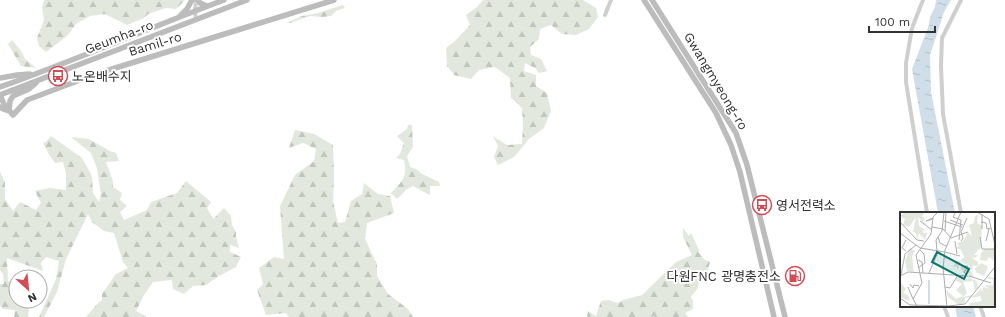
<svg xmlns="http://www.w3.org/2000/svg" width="1005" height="317" viewBox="0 0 1005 317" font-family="'Work Sans','Noto Sans KR',sans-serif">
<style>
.forest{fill:url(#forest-firs)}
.water{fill:url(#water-ripples)}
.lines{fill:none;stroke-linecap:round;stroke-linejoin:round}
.street{stroke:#cfcfcf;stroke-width:4}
.secondary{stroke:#bcbcbc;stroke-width:5.5}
.labels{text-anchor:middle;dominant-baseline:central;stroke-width:4;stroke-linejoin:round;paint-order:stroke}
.street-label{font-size:13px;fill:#323232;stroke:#fff}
.poi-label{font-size:13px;fill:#323232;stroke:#fff;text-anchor:start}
.inset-river{fill:none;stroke:#cfdee8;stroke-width:2}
.inset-road{fill:none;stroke:#adadad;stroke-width:1}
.view{fill:#0f766e;fill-opacity:0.15;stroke:#0f766e;stroke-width:2}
.inset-edge{fill:none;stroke:#323232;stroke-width:2}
</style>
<defs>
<pattern id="forest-firs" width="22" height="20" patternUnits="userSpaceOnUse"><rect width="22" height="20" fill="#e2e8dd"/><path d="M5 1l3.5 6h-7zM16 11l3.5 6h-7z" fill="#c2c7be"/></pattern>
<pattern id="water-ripples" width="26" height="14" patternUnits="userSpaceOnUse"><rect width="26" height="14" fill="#cfdee8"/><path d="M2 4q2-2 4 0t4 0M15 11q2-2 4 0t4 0" fill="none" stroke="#b2bfc7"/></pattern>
</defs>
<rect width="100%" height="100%" fill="#fff"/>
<path class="forest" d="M 44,0 L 185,0 L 176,9 L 166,8 L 148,14 L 144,18 L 127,25 L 105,14 L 90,16 L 76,24 L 67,36 L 46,52 L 39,46 L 37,38 L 44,20 L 42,7 Z
M 483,0 L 583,0 L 596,8 L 598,17 L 589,29 L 576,35 L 562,34 L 551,25 L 540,29 L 539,39 L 530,47 L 531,55 L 541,59 L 547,71 L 539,73 L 535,68 L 525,63 L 524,71 L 536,75 L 536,86 L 547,93 L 551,111 L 544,128 L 529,139 L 514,157 L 498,165 L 494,157 L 498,146 L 493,136 L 507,145 L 522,144 L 523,124 L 522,108 L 511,98 L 510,78 L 495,67 L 479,70 L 471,79 L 454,75 L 447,66 L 446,48 L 455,41 L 470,25 L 466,15 L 477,7 Z
M 343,5 L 345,8 L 336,11 L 331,16 L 322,17 L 310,16 L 290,23 L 286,23 L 302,16 L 318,13 Z
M 12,40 L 21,51 L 25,59 L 36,68 L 21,66 L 8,44 Z
M 408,125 L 412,125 L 413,147 L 407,156 L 410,167 L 416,169 L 422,174 L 439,182 L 440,186 L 430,186 L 430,195 L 413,186 L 407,189 L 397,199 L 391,193 C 402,182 408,177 404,160 L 396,158 L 400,154 L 404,143 L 397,136 L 407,129 Z
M 295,130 L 314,134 L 333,145 L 334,175 L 333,201 L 338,223 L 345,222 L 351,201 L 362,194 L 364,183 L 378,194 L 390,196 L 394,213 L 367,223 L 365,239 L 377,264 L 377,276 L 388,294 L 408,309 L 413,317 L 289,317 L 286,313 L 266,315 L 257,290 L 263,284 L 259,268 L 274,257 L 284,259 L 280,206 L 295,175 L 314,161 L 316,149 L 303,143 L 289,148 Z
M 51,136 L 82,158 L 92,176 L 93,193 L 99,202 L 101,195 L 97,168 L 91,153 L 71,137 L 89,139 L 110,151 L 116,153 L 119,161 L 106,162 L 113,181 L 113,187 L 122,193 L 120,200 L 127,206 L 120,212 L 124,220 L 147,210 L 151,202 L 177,193 L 186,181 L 211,202 L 207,208 L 213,219 L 224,208 L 231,216 L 232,225 L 236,232 L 236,237 L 239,248 L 230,245 L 230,252 L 241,257 L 236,267 L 219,276 L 206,285 L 193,286 L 184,294 L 173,289 L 172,280 L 153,282 L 144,295 L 136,311 L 146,316 L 145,317 L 86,317 L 98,303 L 102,300 L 102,294 L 116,274 L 128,268 L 123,262 L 114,233 L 104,231 L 92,222 L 88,214 L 66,259 L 57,292 L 44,317 L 39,317 L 56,279 L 59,261 L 46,257 L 41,263 L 43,271 L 7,258 L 8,281 L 14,283 L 16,286 L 16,301 L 35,301 L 33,305 L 29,308 L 28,317 L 14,317 L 15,310 L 3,309 L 0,305 L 0,284 L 4,284 L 3,274 L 0,270 L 0,172 L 5,182 L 5,199 L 13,211 L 20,202 L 36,210 L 41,203 L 35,191 L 50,188 L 66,190 L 66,174 L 63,162 L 55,163 L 50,156 L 43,143 L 46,142 Z
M 683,228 L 689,236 L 691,233 L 699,250 L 698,252 L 705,260 L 710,262 L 707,273 L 699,280 L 698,288 L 691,297 L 693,301 L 693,309 L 685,313 L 688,317 L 655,317 L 653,316 L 652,317 L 588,317 L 587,316 L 588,311 L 596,316 L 601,301 L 608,300 L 618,303 L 623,300 L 642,295 L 676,262 L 692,255 L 683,237 Z"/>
<path class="water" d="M 936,0 L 951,0 L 944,12 L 938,31 L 930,55 L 931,92 L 955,213 L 938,213 L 912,69 L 929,25 L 930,17 L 935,7 Z
M 955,306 L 973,306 L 976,317 L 957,317 Z"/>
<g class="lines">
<path class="street" d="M 196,0 L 195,11 L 196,19
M 923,0 L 912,28 L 906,63 L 906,82 L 927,213
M 605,15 L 611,0
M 961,213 L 943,114 L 941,66 L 942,38 L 961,0
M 944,306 L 948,317
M 980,306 L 984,317"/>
<path class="secondary" d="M 198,0 L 200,3 L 207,6
M 644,0 L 716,113 L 731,145 L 740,172 L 774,317
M 652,0 L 736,133 L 747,165 L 785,317
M 180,16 L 187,9 L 192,0
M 0,78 L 17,75 L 30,74
M 0,87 C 76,60 149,28 224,0
M 0,95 L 4,104 L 13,115 L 27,100 L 96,74 L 334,0
M 0,95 L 247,0
M 0,107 L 3,109 L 9,111 L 10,101 L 13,96 L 29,89 L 36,83"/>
</g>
<defs>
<g id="bus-ring" transform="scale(1)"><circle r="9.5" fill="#fff" stroke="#d24c55" stroke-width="1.5"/><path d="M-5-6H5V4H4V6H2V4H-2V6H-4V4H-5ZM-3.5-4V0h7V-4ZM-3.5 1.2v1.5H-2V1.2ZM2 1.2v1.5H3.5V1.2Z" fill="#d24c55"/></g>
<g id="fuel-ring" transform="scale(1)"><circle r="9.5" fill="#fff" stroke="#d24c55" stroke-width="1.5"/><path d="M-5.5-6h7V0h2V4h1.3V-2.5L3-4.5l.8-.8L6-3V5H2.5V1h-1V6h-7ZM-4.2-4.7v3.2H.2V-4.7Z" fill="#d24c55"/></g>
</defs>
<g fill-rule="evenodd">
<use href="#bus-ring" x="58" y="76"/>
<use href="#bus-ring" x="762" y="205"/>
<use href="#fuel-ring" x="795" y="276"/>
</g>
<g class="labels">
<g class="street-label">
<text transform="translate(119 37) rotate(-21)">Geumha-ro</text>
<text transform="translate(155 44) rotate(-17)">Bamil-ro</text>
<text transform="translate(716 81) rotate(59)">Gwangmyeong-ro</text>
</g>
<g class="poi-label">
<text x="72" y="76">노온배수지</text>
<text x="776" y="205">영서전력소</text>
<text x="781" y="276" text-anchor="end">다원FNC 광명충전소</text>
</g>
</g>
<g transform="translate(900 212)">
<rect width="95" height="95" fill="#fff"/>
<path d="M 5,0 L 25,0 L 22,4 L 25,7 L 22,10 L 26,11 L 25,13 L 18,5 L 19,14 L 24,17 L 23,21 L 27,21 L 25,28 L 19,21 L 17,28 L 16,21 L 13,20 L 16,5 L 9,15 L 3,13 L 5,7 L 0,4 ZM 78,3 L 77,11 L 82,14 L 81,35 L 79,38 L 75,36 L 78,38 L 74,43 L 78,43 L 75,46 L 71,45 L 78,50 L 78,53 L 82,51 L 88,55 L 84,64 L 76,60 L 75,56 L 79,53 L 75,54 L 73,53 L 72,58 L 69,56 L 74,64 L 69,66 L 77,69 L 78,75 L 75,79 L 73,69 L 63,70 L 67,81 L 63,85 L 72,83 L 69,87 L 69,85 L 65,86 L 65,91 L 59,93 L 48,85 L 46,78 L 56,87 L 63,84 L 56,78 L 62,72 L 55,68 L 59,64 L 63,64 L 63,69 L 64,64 L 68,67 L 68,61 L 64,61 L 60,55 L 68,54 L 65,58 L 70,54 L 61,50 L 57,58 L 57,54 L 53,56 L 56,49 L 60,49 L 64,45 L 61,38 L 56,36 L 59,34 L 57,31 L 63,29 L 68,20 L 72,24 L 69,13 L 74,11 L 75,4 ZM 10,36 L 15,39 L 12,44 L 14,60 L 7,59 L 5,49 ZM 85,37 L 95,37 L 93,49 L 90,45 L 87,47 L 88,49 L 80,48 L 81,41 ZM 90,64 L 91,66 L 95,65 L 95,95 L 68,95 L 70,91 L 82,89 L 80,84 L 71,86 L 81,77 L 82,80 L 83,75 L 91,77 L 84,74 L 93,73 L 93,67 L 87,67 ZM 0,70 L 6,77 L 3,81 L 9,84 L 9,89 L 0,85 Z" fill="#e2e8dd"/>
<path class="inset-river" d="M 29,92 L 29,68"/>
<path class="inset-road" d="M 77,0 L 89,7 L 95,33M 55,1 L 53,5 L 61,8 L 59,28M 82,2 L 82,17M 33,7 L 26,9 L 33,6M 50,8 L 63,13M 20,9 L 32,18M 44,9 L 62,15M 0,10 L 17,28 L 24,29M 81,10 L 86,11 L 87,17 L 91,16M 32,15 L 43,17 L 51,26 L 68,20M 45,19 L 46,0M 0,21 L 20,36 L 45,40M 38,25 L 40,31 L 46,34M 80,25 L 82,37M 55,29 L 57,42M 61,29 L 63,26 L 61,20 L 67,6M 86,29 L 89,17M 82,37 L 95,37M 6,39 L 2,36 L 6,28M 37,39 L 36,28 L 42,19 L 44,0M 45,40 L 60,44M 18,48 L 22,50 L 23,61M 65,54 L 68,54 L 64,60 L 66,63M 18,56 L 25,51 L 24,42 L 20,38M 43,56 L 47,95M 43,57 L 45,38 L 61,0M 29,61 L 38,40M 1,63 L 5,42 L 16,33M 0,64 L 8,60 L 68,64M 69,64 L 91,71M 10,72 L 13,76 L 14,73 L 19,74M 8,75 L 13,87M 45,75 L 50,76 L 58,63M 0,86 L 10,93 L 51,94M 17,94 L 13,87 L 22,71 L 16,43 L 31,22 L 33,5 L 38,0M 49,94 L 65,92 L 95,55"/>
<path class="view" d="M 37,40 L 69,57 L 64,67 L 32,50 Z"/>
<rect width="95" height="95" class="inset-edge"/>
</g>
<g transform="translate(28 289) rotate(153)"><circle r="19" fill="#ffffff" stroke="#adadad"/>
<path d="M0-3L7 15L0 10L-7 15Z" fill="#d24c55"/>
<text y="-6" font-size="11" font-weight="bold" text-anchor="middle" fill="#323232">N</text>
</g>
<path d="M869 26v6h66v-6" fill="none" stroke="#323232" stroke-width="2"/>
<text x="875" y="26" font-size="12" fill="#323232" stroke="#ffffff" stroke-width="3" paint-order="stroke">100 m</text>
</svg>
